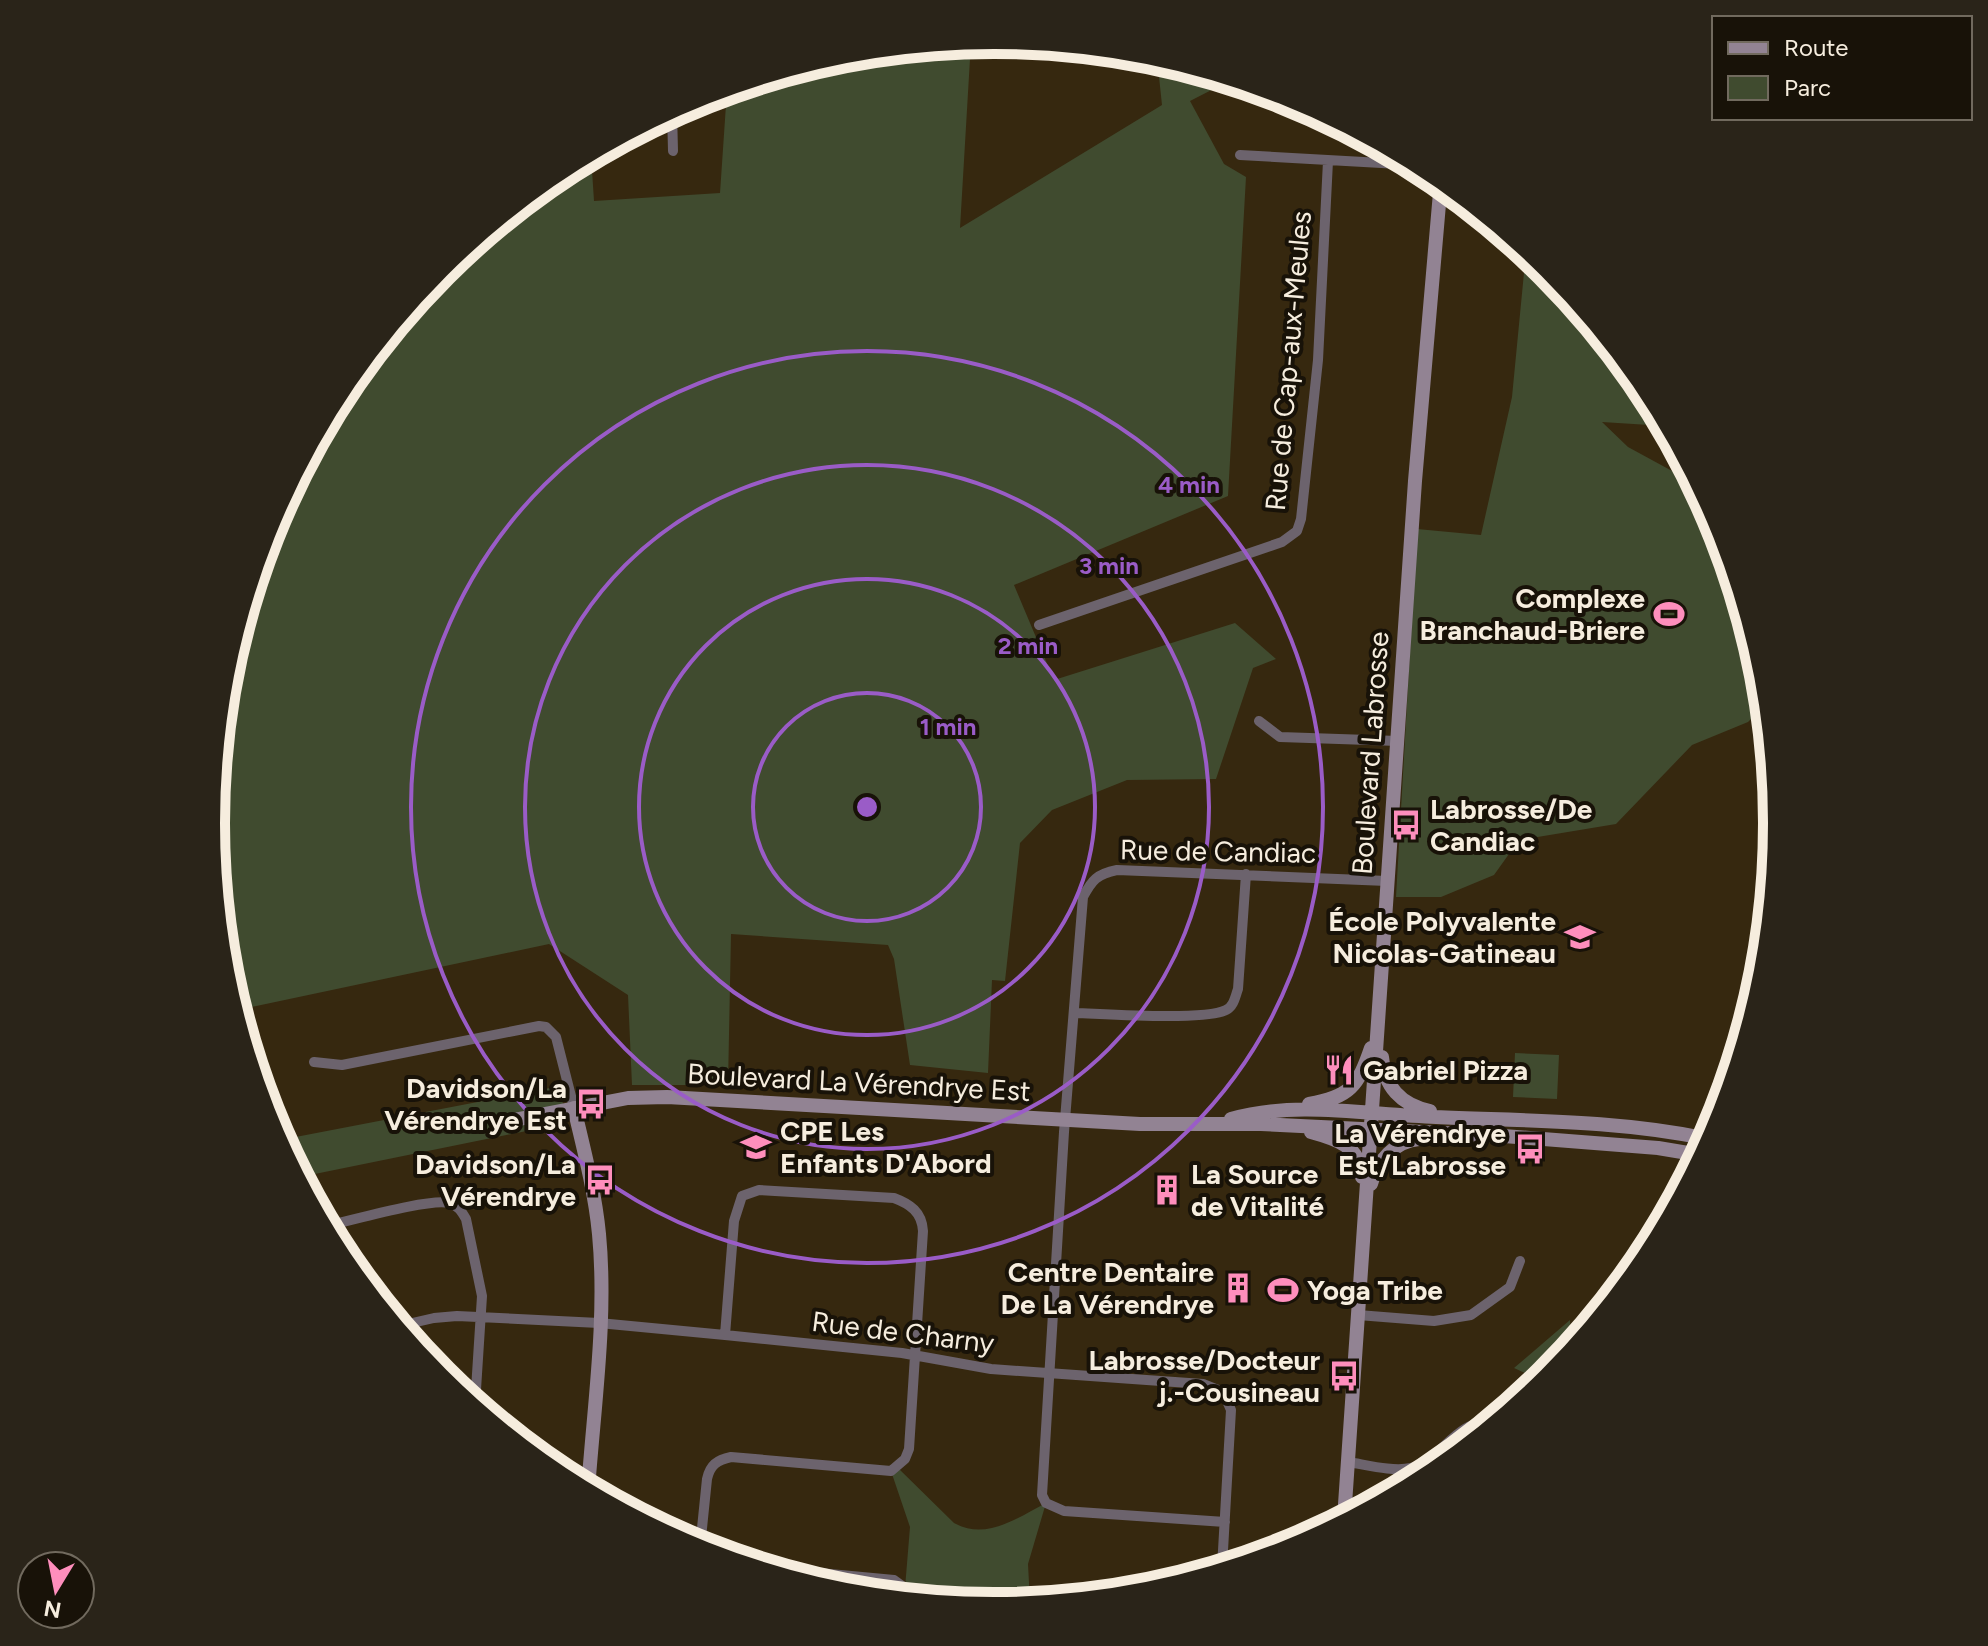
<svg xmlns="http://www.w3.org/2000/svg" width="1988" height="1646" viewBox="0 0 1988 1646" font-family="Figtree,sans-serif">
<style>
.green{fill:#404b2f}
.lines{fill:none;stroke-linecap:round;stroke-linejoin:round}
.street{stroke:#6c636d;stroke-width:10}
.secondary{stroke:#928393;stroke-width:14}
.ring{fill:none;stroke:#9a5cc7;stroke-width:4}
.labels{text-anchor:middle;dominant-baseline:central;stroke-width:8;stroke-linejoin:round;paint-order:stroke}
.street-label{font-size:28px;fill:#f6edde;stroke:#181208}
.poi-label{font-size:28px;font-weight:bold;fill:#f6edde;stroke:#181208;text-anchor:end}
.rim{fill:none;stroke:#f6edde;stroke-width:10}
.centre{fill:#9a5cc7;stroke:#181208;stroke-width:4}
.ring-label{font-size:24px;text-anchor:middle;font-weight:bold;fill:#9a5cc7;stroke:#181208;stroke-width:8;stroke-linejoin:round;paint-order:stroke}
</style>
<rect width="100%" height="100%" fill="#36280f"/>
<path class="green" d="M 971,42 L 960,228 L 1162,105 L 1157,58 L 1231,80 L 1190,101 L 1224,164 L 1246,177 L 1228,496 L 1014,585 L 1054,680 L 1235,623 L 1276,659 L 1253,668 L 1216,779 L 1127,780 L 1052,810 L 1020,843 L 1005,981 L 992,980 L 988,1073 L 910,1065 L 894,959 L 888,945 L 731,934 L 728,1085 L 632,1085 L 628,995 L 549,944 L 237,1010 L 226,975 L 211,823 L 226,670 L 271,523 L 343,388 L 441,269 L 559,172 L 591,155 L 594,201 L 720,193 L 727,90 L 842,55 Z
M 1526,252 L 1548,270 L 1645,388 L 1665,426 L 1602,422 L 1628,447 L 1696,484 L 1718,524 L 1762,671 L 1765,705 L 1748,722 L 1692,745 L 1616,824 L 1519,840 L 1494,875 L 1441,897 L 1396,897 L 1417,529 L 1481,535 L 1512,397 Z
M 1515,1053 L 1559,1055 L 1557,1099 L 1513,1097 Z
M 560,1086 L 566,1123 L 300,1177 L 280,1140 Z
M 1570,1320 L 1571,1348 L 1547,1377 L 1543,1381 L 1514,1368 Z
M 897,1467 L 954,1523 C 986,1541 1017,1518 1046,1503 L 1028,1564 L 1030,1602 L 1008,1605 L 991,1593 L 967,1591 L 934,1592 L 908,1598 L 905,1588 L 910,1527 L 891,1471 Z"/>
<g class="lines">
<path class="street" d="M 672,111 L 673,151
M 1240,155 L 1417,165
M 1039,625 L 1282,542 L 1297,531 L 1301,519 L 1318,360 L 1328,161
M 1259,721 L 1280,737 L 1398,741
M 1076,1013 C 1105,1014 1204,1021 1226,1010 C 1234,1006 1235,997 1238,989 L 1246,874
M 314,1062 L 342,1065 L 539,1026 L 546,1027 L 556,1037 L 574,1108
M 326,1226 C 350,1221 430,1198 449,1203 C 458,1205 462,1212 466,1219 L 482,1296 L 475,1405
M 1358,1315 L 1434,1321 L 1471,1315 L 1510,1287 L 1520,1261
M 399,1326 L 434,1318 L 457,1316 L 599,1323 L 725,1335 L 902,1353 L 991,1369 L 1203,1384 L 1223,1392 L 1231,1410 L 1222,1568
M 1348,1462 C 1367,1465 1393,1472 1411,1468 C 1442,1461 1455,1419 1491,1423
M 1225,1522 L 1064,1511 L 1046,1503 L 1042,1495 L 1064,1132 L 1083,897 C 1092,880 1097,874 1117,870 L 1387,881
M 703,1549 L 701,1538 L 707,1479 C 710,1465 717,1460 731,1457 L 891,1471 L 905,1459 L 909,1449 L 923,1231 C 922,1212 910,1204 894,1198 L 759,1190 L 742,1196 L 734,1221 L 725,1335
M 766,1568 L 894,1580 L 905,1588 L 908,1598"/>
<path class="secondary" d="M 1382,1057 C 1384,1086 1401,1105 1430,1111
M 1309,1104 C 1350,1097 1358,1086 1371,1048
M 574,1108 C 584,1150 595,1192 599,1234 C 607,1318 594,1405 588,1490
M 1231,1119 C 1297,1100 1368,1115 1436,1117 C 1527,1121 1619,1120 1709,1139
M 503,1122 L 628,1098 L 667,1097 L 1140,1124 L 1261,1124 L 1504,1136 L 1658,1148 L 1700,1155
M 1311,1132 C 1337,1139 1360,1146 1362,1177
M 1371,1184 C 1377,1161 1395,1141 1419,1139
M 1344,1519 L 1415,481 L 1441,181"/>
</g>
<g class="ring">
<circle cx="867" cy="807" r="114"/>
<circle cx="867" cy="807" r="228"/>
<circle cx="867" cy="807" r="342"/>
<circle cx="867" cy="807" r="456"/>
</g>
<defs>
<g id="stadium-bare" transform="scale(2.4)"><path d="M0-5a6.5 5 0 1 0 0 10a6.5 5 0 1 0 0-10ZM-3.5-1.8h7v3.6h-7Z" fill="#fe8ebc" stroke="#181208" stroke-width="2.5" paint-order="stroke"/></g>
<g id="bus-bare" transform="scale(2.4)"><path d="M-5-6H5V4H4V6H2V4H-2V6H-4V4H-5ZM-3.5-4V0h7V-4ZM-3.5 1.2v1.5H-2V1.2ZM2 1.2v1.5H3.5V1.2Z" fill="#fe8ebc" stroke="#181208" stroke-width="2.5" paint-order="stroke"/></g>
<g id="school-bare" transform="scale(2.4)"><path d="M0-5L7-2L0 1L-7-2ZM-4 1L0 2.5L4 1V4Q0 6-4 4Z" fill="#fe8ebc" stroke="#181208" stroke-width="2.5" paint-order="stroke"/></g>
<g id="restaurant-bare" transform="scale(2.4)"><path d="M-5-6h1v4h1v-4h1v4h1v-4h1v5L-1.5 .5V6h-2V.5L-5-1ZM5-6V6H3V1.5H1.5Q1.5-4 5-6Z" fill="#fe8ebc" stroke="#181208" stroke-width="2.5" paint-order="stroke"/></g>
<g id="building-bare" transform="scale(2.4)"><path d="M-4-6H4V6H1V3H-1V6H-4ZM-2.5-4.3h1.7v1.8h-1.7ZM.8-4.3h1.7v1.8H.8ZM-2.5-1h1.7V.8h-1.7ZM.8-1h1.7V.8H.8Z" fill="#fe8ebc" stroke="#181208" stroke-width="2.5" paint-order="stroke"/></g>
</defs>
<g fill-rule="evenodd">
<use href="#stadium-bare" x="1669" y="614"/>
<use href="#bus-bare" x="1406" y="825"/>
<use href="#school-bare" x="1580" y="937"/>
<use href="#restaurant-bare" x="1339" y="1070"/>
<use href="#bus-bare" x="591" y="1104"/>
<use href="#school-bare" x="756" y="1147"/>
<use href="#bus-bare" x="1530" y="1149"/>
<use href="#bus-bare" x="600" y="1180"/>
<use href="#building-bare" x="1167" y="1190"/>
<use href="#building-bare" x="1238" y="1288"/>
<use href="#stadium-bare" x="1283" y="1290"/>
<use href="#bus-bare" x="1344" y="1376"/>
</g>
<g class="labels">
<g class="street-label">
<text transform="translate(1288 361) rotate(-85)">Rue de Cap-aux-Meules</text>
<text transform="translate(1370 753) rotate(-86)">Boulevard Labrosse</text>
<text transform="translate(1218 851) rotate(1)">Rue de Candiac</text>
<text transform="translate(859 1082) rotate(3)">Boulevard La Vérendrye Est</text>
<text transform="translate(903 1332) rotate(7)">Rue de Charny</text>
</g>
<g class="poi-label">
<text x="1645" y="598">Complexe<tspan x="1645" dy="32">Branchaud-Briere</tspan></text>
<text x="1430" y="809" text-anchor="start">Labrosse/De<tspan x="1430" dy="32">Candiac</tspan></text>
<text x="1556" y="921">École Polyvalente<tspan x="1556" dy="32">Nicolas-Gatineau</tspan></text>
<text x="1363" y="1070" text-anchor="start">Gabriel Pizza</text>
<text x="567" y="1088">Davidson/La<tspan x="567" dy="32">Vérendrye Est</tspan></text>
<text x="780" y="1131" text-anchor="start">CPE Les<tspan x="780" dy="32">Enfants D'Abord</tspan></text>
<text x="1506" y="1133">La Vérendrye<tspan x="1506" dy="32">Est/Labrosse</tspan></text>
<text x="576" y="1164">Davidson/La<tspan x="576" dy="32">Vérendrye</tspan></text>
<text x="1191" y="1174" text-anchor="start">La Source<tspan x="1191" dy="32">de Vitalité</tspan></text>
<text x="1214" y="1272">Centre Dentaire<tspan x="1214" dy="32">De La Vérendrye</tspan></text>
<text x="1307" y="1290" text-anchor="start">Yoga Tribe</text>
<text x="1320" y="1360">Labrosse/Docteur<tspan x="1320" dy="32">j.-Cousineau</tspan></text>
</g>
</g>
<path d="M0 0H1988V1646H0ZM225 823a769 769 0 1 1 1538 0a769 769 0 1 1-1538 0Z" fill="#2a2419" fill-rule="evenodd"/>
<path class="rim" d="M225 823a769 769 0 1 1 1538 0a769 769 0 1 1-1538 0Z"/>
<circle cx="867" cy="807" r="12" class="centre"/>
<g class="ring-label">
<text x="1189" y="493">4 min</text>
<text x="1109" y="574">3 min</text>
<text x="1028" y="654">2 min</text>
<text x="948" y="735">1 min</text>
</g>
<rect x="1712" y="16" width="260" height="104" fill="#181208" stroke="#716a5e" stroke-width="2"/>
<rect x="1728" y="42" width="40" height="12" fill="#928393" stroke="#716a5e" stroke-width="2"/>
<text x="1784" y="56" font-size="24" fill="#f6edde">Route</text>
<rect x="1728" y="76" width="40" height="24" fill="#404b2f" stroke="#716a5e" stroke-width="2"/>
<text x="1784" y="96" font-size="24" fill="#f6edde">Parc</text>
<g transform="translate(56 1590) rotate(190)"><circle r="38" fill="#181208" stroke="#716a5e" stroke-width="2"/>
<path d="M0-6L14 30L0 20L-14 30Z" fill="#fe8ebc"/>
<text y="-12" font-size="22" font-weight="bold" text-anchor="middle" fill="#f6edde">N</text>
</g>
</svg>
